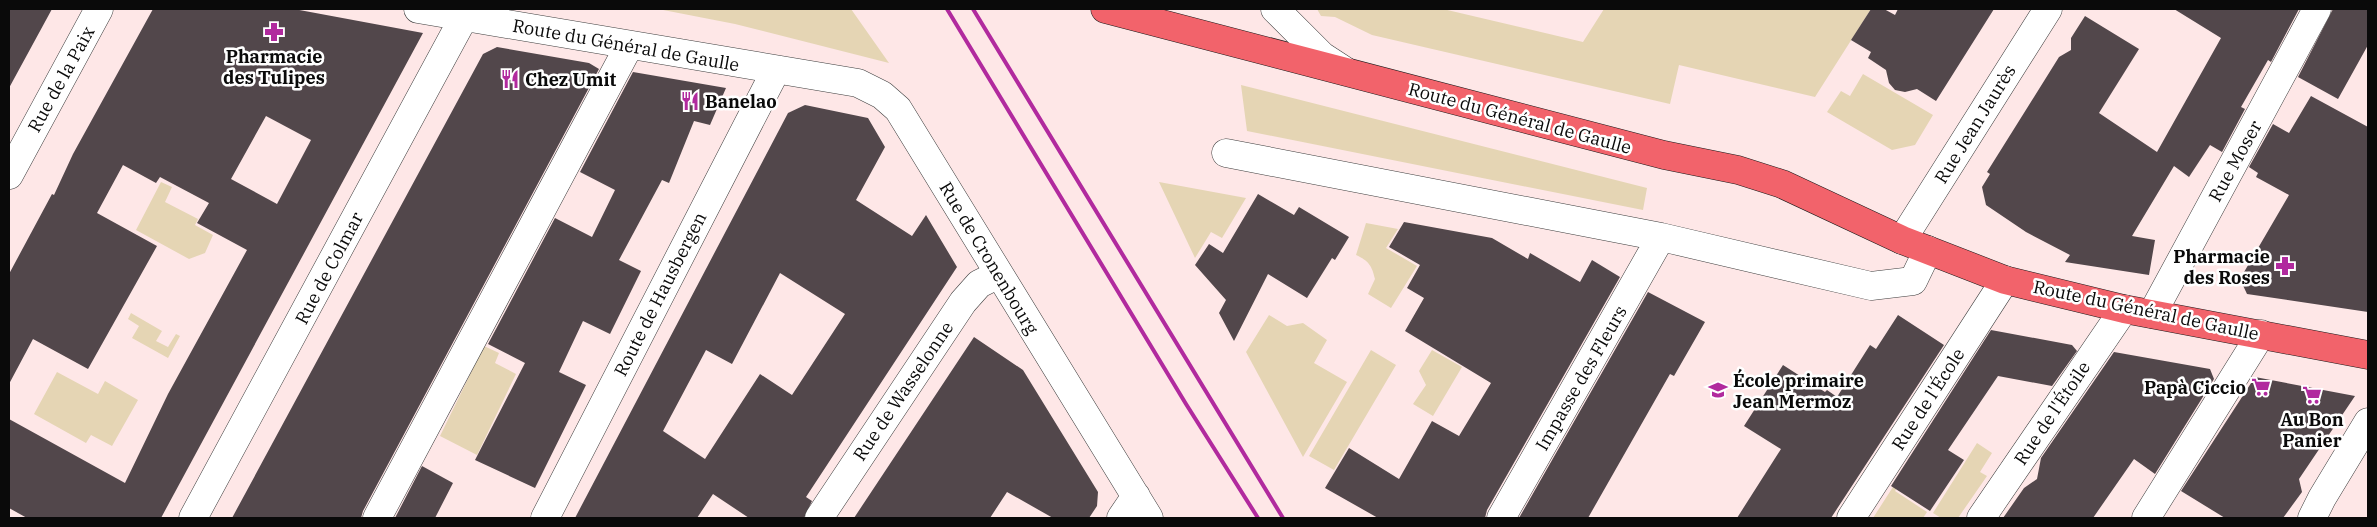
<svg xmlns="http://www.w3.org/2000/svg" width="2377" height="527" viewBox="0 0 2377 527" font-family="'IBM Plex Serif',serif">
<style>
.green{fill:#e5d5b4}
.building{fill:#52474b;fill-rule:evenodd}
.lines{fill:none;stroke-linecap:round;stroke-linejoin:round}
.minor-casing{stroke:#3d3d3d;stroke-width:29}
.major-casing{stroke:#1b1b1b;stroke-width:29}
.minor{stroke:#fff;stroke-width:28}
.major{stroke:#f2636b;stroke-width:28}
.rail{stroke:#b12a9e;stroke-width:4}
.labels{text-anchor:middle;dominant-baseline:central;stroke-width:5;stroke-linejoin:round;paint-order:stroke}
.street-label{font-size:18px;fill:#0a0a0a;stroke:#fff}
.poi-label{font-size:18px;font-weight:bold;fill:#0a0a0a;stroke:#fff;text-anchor:start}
</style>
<rect width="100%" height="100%" fill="#fee7e7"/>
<path class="green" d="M 658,9 L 851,9 L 889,63 L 735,24 Z
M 1317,9 L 1443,9 L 1583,42 L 1604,9 L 1871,9 L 1815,97 L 1679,65 L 1670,104 L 1372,35 L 1335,17 L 1321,16 Z
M 1863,74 L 1933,115 L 1915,145 L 1892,150 L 1827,112 L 1841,91 L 1850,96 Z
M 1241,85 L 1647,188 L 1643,210 L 1247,131 Z
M 161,182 L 172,187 L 165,202 L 198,219 L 195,225 L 213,235 L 205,253 L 189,259 L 136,230 Z
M 1159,182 L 1246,198 L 1222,238 L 1211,232 L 1195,258 Z
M 1366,223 L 1398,229 L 1386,248 L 1417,266 L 1391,308 L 1368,294 L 1375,279 C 1372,266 1369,261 1356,255 Z
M 131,313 L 162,331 L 156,341 L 168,347 L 176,334 L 180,336 L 168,358 L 132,338 L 139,326 L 128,319 Z
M 1269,315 L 1287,326 L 1303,323 L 1327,340 L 1314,363 L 1347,382 L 1303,457 L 1246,352 Z
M 484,346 L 499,353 L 495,363 L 516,374 L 477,455 L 440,436 Z
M 1371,350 L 1396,365 L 1334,470 L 1309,456 Z
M 1432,350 L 1462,367 L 1433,416 L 1413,404 L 1426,385 L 1419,371 Z
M 57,372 L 98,394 L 105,381 L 138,400 L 112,446 L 91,435 L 86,443 L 34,414 Z
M 1977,443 L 1992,453 L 1980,472 L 1987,476 L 1958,518 L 1941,518 L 1933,513 Z
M 1900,476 L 1903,479 L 1895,491 L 1927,512 L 1923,518 L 1873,518 Z"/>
<path class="building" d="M 9,9 L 52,9 L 9,88 Z
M 153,9 L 294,9 L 423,33 L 161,518 L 27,518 L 9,508 L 9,419 L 125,483 L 168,394 L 247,250 L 197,223 L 209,203 L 160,177 L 156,183 L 123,165 L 97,213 L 157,246 L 88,369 L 33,339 L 9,384 L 9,274 L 52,194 L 54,195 L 73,154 ZM 266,116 L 311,140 L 277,204 L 231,179 Z
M 1871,9 L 1884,9 L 1895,15 L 1898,9 L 1994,9 L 1936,101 L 1917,89 L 1905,92 L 1895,90 L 1889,83 L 1886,70 L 1868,58 L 1871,52 L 1851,40 Z
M 2174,9 L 2299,9 L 2271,62 L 2268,60 L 2241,107 L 2245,109 L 2222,152 L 2210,145 L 2189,177 L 2174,166 L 2132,236 L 2155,240 L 2149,275 L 2065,262 L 2070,255 L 2026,232 L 1986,205 L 1982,187 L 1990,174 L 1987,172 L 2059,57 L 2071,50 L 2071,38 L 2085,16 L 2139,49 L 2099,113 L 2157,152 L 2221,38 Z
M 2333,9 L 2368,9 L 2368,45 L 2338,99 L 2298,77 Z
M 497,47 L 589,63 L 599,69 L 363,511 L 361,518 L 232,518 L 483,54 Z
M 633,72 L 726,88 L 710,125 L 694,121 L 669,183 L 662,180 L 619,260 L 641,271 L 610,334 L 583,321 L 559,372 L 586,385 L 535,488 L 475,460 L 525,363 L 488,344 L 555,218 L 592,237 L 615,190 L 580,172 Z
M 2311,96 L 2368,127 L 2368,312 L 2247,294 L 2240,279 L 2289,195 L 2256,177 L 2258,173 L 2249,167 L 2273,124 L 2289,133 Z
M 805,105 L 868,118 L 885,147 L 856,200 L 912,236 L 926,215 L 957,267 L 806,497 L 812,501 L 804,518 L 749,518 L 713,494 L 697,518 L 575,518 L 788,113 ZM 780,273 L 845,314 L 792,395 L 760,374 L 705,459 L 663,431 L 706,350 L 732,364 Z
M 1258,194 L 1294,215 L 1299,207 L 1349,237 L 1335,260 L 1332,258 L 1307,298 L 1268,274 L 1234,341 L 1219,313 L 1226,300 L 1195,265 L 1209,244 L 1223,253 Z
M 1404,222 L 1492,238 L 1528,259 L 1530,253 L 1580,282 L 1592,260 L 1620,277 L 1487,510 L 1485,518 L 1378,518 L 1325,488 L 1349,448 L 1399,479 L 1432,421 L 1459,436 L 1491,383 L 1405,331 L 1424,298 L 1407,288 L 1420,265 L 1389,247 Z
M 1648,292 L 1705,322 L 1674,376 L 1670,374 L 1588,518 L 1519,518 Z
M 1898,315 L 1944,345 L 1831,518 L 1737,518 L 1781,449 L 1744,426 L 1783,365 L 1825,392 L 1827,390 L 1837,397 L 1870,345 L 1876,349 Z
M 1991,330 L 2072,345 L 2077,351 L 2052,386 L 1998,376 L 1948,450 L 1964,460 L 1930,511 L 1891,486 Z
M 974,337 L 1023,370 L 1098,492 L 1097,506 L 1089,518 L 1053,518 L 1007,492 L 990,518 L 854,518 Z
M 2114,352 L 2210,369 L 2214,379 L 2155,474 L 2134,459 L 2093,518 L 2003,518 L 2024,488 L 2037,479 L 2041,458 Z
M 2255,377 L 2355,396 L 2299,479 L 2302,492 L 2283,518 L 2225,518 L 2181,491 Z
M 422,466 L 453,483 L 435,518 L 395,518 Z"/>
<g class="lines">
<g class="minor-casing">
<path id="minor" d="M 418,9 L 858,83 L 882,95 L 898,109 L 1149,518
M 1275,9 L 1322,56 L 1345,71
M 1226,153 L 1661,237 L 1871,286 L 1913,281 L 1928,250
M 9,175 L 99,9
M 1902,240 L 2048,9
M 2152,314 L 2317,9
M 193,518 L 464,17
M 377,518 L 629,46
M 545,518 L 776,70
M 819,518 L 963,302 L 979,284 L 997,275
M 1121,518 L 1136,496
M 1501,518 L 1661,237
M 1851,518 L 2005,280
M 1981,518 L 2124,309
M 2146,518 L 2261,334
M 2312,518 L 2322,498 L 2368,422"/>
</g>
<g class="major-casing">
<path id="major" d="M 1105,9 L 1664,155 L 1738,170 L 1782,184 L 1902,240 L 2005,280 L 2124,309 L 2368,355"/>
</g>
<use href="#minor" class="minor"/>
<use href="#major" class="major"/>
<path class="rail" d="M 947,9 L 1186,404 L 1258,518
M 973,9 L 1283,518"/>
</g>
<defs>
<g id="pharmacy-bare" transform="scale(1.5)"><path d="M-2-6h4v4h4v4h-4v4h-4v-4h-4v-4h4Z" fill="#b12a9e" stroke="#fff" stroke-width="2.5" paint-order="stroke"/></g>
<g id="restaurant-bare" transform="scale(1.5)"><path d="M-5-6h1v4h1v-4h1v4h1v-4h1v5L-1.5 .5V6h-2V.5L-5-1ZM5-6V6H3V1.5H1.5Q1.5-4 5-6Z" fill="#b12a9e" stroke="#fff" stroke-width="2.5" paint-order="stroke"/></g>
<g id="supermarket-bare" transform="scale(1.5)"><path d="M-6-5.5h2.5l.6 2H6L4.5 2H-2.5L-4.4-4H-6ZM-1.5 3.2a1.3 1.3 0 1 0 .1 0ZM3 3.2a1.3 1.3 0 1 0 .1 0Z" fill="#b12a9e" stroke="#fff" stroke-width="2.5" paint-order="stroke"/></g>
<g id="school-bare" transform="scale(1.5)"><path d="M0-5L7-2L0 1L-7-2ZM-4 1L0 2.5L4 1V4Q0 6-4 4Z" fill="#b12a9e" stroke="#fff" stroke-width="2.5" paint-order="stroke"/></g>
</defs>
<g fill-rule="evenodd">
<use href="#pharmacy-bare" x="274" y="32"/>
<use href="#restaurant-bare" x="510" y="79"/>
<use href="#restaurant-bare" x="690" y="101"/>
<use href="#pharmacy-bare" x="2285" y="266"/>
<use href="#supermarket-bare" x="2261" y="387"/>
<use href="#school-bare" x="1718" y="390"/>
<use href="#supermarket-bare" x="2312" y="395"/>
</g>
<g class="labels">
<g class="street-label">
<text transform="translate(626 45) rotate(10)">Route du Général de Gaulle</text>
<text transform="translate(61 79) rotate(-61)">Rue de la Paix</text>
<text transform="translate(1520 118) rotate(15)">Route du Général de Gaulle</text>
<text transform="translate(1975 124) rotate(-58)">Rue Jean Jaurès</text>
<text transform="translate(2235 161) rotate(-61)">Rue Moser</text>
<text transform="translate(989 258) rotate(59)">Rue de Cronenbourg</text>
<text transform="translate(329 268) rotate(-62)">Rue de Colmar</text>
<text transform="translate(660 294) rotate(-63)">Route de Hausbergen</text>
<text transform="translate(2146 310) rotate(12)">Route du Général de Gaulle</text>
<text transform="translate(1581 378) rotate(-60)">Impasse des Fleurs</text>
<text transform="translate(903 391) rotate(-56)">Rue de Wasselonne</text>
<text transform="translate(1928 399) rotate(-57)">Rue de l'École</text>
<text transform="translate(2052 413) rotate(-56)">Rue de l'Étoile</text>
</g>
<g class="poi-label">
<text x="274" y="56" text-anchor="middle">Pharmacie<tspan x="274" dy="21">des Tulipes</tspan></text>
<text x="525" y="79">Chez Umit</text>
<text x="705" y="101">Banelao</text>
<text x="2270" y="256" text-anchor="end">Pharmacie<tspan x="2270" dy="21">des Roses</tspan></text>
<text x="1733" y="380">École primaire<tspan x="1733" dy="21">Jean Mermoz</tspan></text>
<text x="2246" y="387" text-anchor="end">Papà Ciccio</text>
<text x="2312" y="419" text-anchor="middle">Au Bon<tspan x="2312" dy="21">Panier</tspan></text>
</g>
</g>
<rect width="2377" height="527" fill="none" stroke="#0a0a0a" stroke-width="20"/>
</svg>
